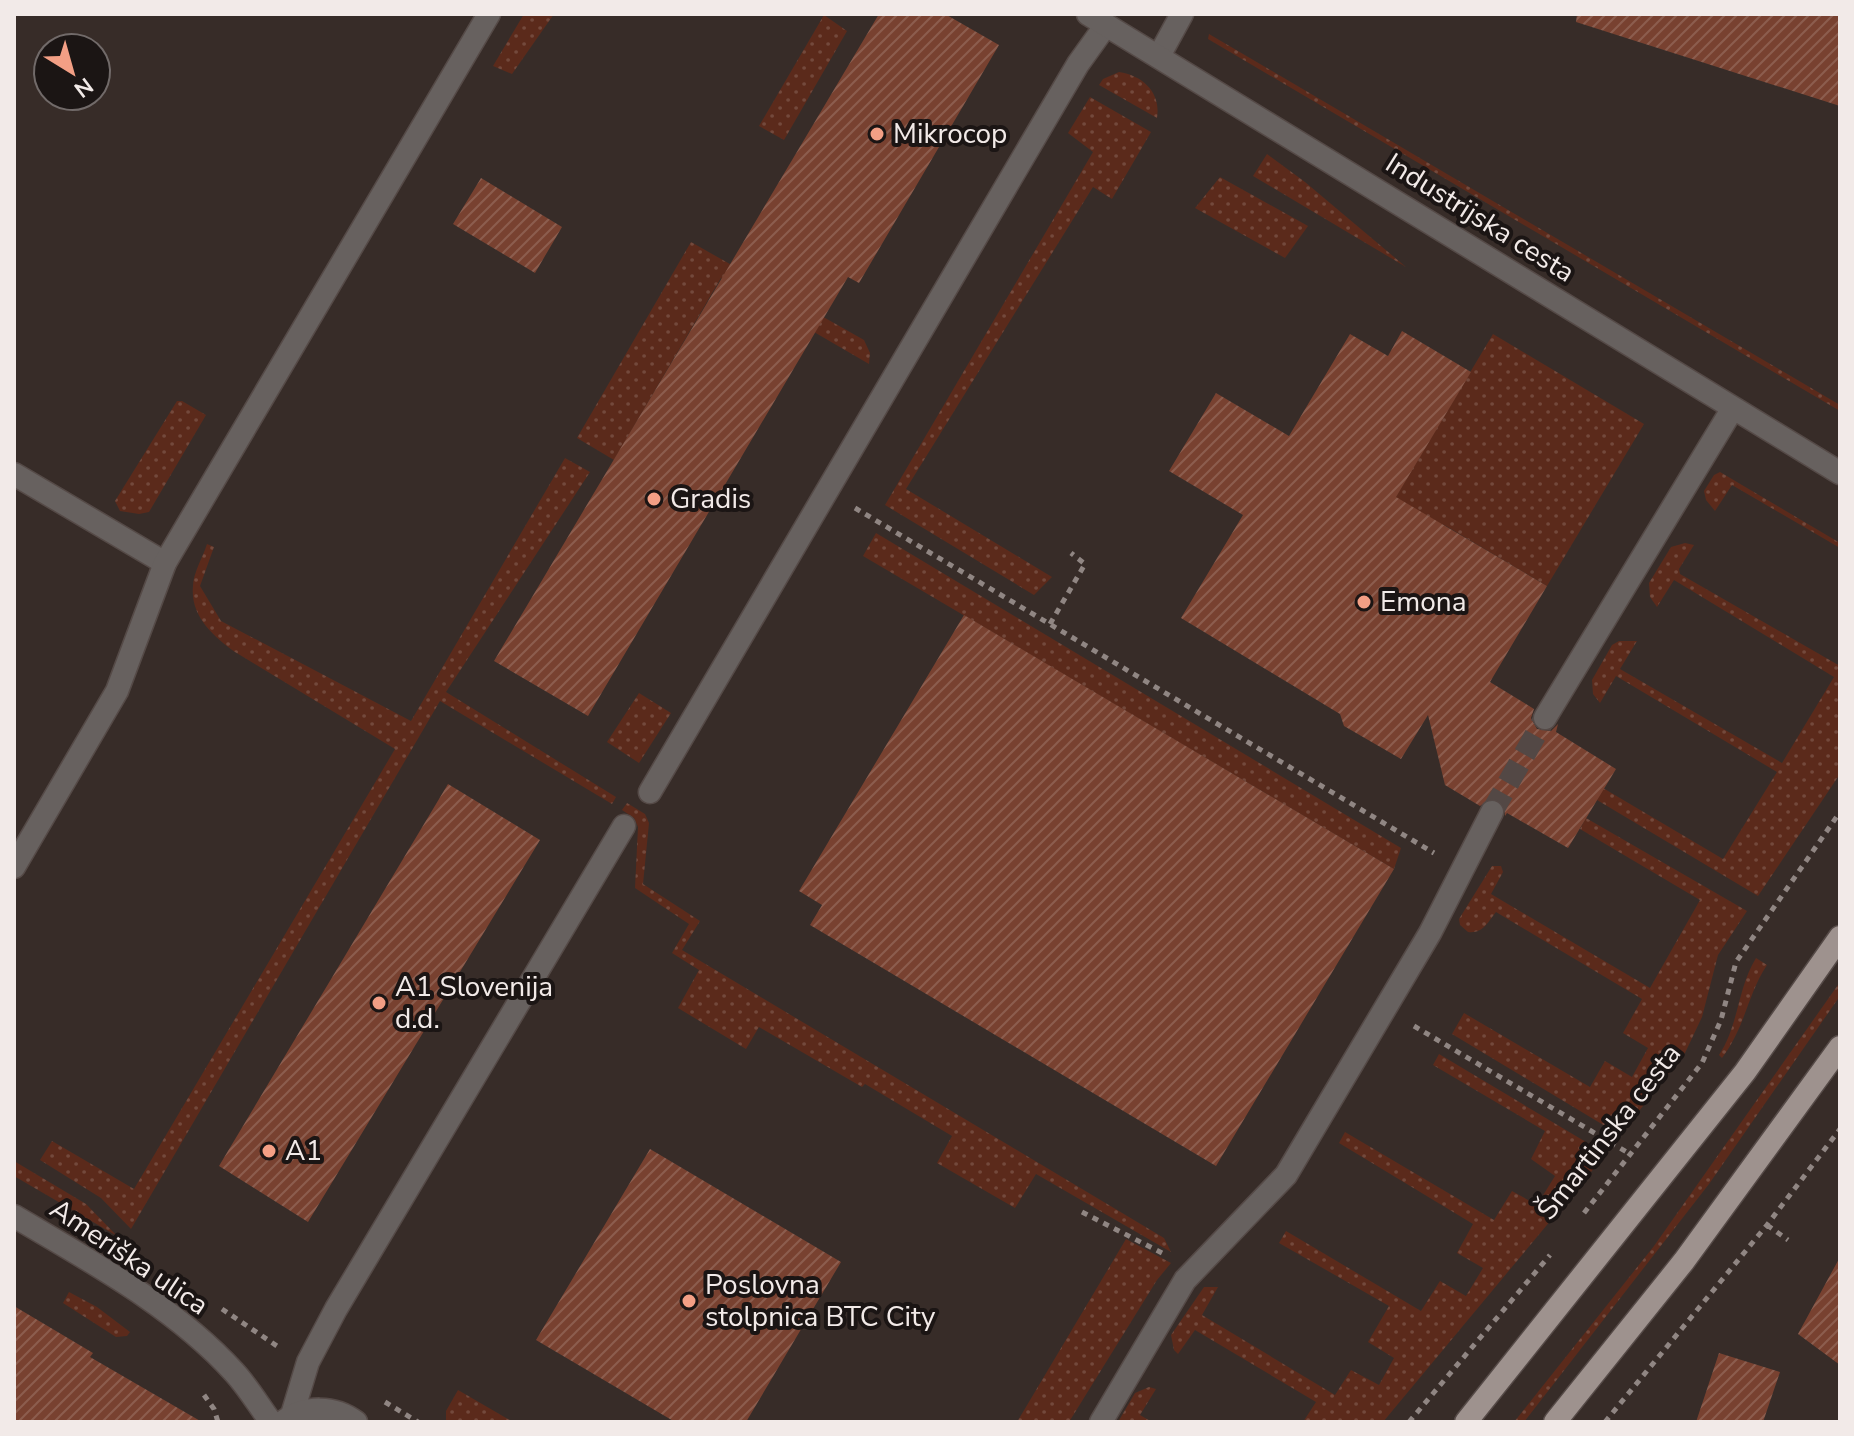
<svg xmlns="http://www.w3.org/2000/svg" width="1854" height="1436" viewBox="0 0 1854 1436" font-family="'Nunito Sans',sans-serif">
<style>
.grass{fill:url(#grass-dots)}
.building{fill:url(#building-hatch)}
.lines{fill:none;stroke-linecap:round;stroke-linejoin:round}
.minor-tunnel{stroke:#534845;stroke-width:22;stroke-dasharray:22 11;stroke-linecap:butt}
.service-casing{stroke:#554a47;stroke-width:25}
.minor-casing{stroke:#554a47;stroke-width:25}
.primary-casing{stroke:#554a47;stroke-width:25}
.path{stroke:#908683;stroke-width:5;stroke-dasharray:6 6;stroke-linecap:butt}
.service{stroke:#67615f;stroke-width:22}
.minor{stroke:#67615f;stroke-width:22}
.primary{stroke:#9e928e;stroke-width:22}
.poi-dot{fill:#f39f85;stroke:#1b1514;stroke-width:3}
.labels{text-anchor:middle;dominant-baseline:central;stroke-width:8;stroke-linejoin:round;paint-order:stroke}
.poi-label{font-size:28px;fill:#f2eae8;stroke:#1b1514;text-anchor:start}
.street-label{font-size:28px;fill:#f2eae8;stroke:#1b1514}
</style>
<defs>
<pattern id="grass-dots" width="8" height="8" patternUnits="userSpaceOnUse" patternTransform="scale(2)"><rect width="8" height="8" fill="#5b2a1b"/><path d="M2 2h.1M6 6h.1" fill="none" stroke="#73493c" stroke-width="1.8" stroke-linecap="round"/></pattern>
<pattern id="building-hatch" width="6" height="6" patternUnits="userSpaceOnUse" patternTransform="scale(2)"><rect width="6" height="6" fill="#784130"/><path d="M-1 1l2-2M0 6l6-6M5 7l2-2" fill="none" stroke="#8c5d4e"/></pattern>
</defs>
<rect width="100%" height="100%" fill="#372c28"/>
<path class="grass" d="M 524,14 L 554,14 L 512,74 L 493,66 Z
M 824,15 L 847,31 L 784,140 L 759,126 Z
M 1209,34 L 1840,405 L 1840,411 L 1208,39 Z
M 1119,72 C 1144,76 1161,93 1157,118 L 1099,85 L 1103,79 Z
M 1090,97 L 1151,132 L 1112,199 L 1093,187 L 906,489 L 1052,577 L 1034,595 L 885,505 L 1093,152 L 1068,133 Z
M 1267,154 L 1305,182 L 1406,267 L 1253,176 Z
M 1220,177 L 1308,226 L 1285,258 L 1195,208 Z
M 691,242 L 864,340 L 870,353 L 869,364 L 721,278 L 614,460 L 577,438 Z
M 1493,334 L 1644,424 L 1547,586 L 1446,526 L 1392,503 Z
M 177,401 L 182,401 L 206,415 L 149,512 L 139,514 L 120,511 L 115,501 Z
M 565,458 L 590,472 L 446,692 L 616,797 L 612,804 L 440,701 L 131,1229 L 101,1198 L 40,1160 L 52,1141 L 134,1189 L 395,749 L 235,652 C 213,636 190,616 193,586 C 193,573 203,557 207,544 L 214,547 L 200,586 L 221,621 L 411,721 Z
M 1720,472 L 1840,543 L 1840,548 L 1732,485 L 1715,511 L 1706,500 L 1704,491 L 1714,475 Z
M 876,533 L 1401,848 L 1394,869 L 863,556 Z
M 1685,543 L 1694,545 L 1679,569 L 1680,574 L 1840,666 L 1840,774 L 1758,896 L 1597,800 L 1603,788 L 1723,859 L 1777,772 L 1616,676 L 1600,703 L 1593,694 L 1592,680 L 1612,645 L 1619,641 L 1637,641 L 1620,669 L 1782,763 L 1834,677 L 1674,580 L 1657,607 L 1650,597 L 1649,583 L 1671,547 Z
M 639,693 L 671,713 L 639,763 L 607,742 Z
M 627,803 L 645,814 L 649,823 L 643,884 L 700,921 L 682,950 L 1164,1238 L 1171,1252 L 1036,1174 L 1015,1208 L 937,1163 L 952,1136 L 865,1084 L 862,1087 L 759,1027 L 746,1049 L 678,1008 L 699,970 L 672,953 L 689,924 L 635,888 L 638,827 L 634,818 L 622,810 Z
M 1586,818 L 1747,911 L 1718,955 L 1702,1017 L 1685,1053 L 1620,1135 L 1452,1034 L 1464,1013 L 1590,1087 L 1605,1061 L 1632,1077 L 1648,1048 L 1623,1033 L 1642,999 L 1496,912 C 1488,922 1483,934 1468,932 L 1460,925 L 1459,919 L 1492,866 L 1501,866 L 1503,872 L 1491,894 L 1650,988 L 1700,900 L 1580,829 Z
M 1756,958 L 1767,965 C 1747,995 1746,1026 1722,1058 L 1719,1055 C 1739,1025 1737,989 1756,958 Z
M 1840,982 L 1840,996 L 1709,1184 L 1524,1422 L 1514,1422 L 1654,1246 Z
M 1439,1054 L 1606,1154 L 1383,1422 L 1303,1422 L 1316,1402 L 1195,1330 L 1178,1354 L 1174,1350 L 1171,1335 L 1204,1287 L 1218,1287 L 1202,1315 L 1335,1395 L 1351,1370 L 1379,1385 L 1394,1358 L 1368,1342 L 1389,1306 L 1279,1243 L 1286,1231 L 1421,1311 L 1440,1281 L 1466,1296 L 1483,1268 L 1457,1253 L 1473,1224 L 1339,1143 L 1345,1132 L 1494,1220 L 1512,1191 L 1537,1205 L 1555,1176 L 1531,1159 L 1545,1131 L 1433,1065 Z
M 14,1161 L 86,1204 L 117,1236 L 14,1176 Z
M 1126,1239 L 1171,1263 L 1157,1280 L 1069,1422 L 1017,1422 Z
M 69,1292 L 97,1307 L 130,1332 L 127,1336 L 116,1337 L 63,1303 Z
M 1149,1387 L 1156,1389 L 1140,1415 L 1152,1422 L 1118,1422 L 1135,1393 Z
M 458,1390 L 513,1422 L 446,1422 L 446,1411 Z"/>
<path class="building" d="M 879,14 L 945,14 L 999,45 L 859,283 L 848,277 L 588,716 L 494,661 Z
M 1577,14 L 1840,14 L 1840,106 L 1576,22 Z
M 481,178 L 562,227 L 535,273 L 453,224 Z
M 1402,331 L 1471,372 L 1396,497 L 1547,586 L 1490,682 L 1534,709 L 1531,718 L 1537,729 L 1551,731 L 1558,724 L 1556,732 L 1616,769 L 1568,848 L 1507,813 L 1505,816 L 1504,805 L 1499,800 L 1491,798 L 1480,806 L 1445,785 L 1428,715 L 1401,759 L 1344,726 L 1340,714 L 1181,618 L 1243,515 L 1169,471 L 1216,393 L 1289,436 L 1350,334 L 1388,356 Z
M 964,615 L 1394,869 L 1216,1166 L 810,925 L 822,905 L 799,891 Z
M 448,784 L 540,840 L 308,1222 L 219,1166 Z
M 650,1149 L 841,1262 L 746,1422 L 675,1422 L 536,1340 Z
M 1840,1257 L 1840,1365 L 1798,1334 Z
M 14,1306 L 93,1353 L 90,1357 L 202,1422 L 14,1422 Z
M 1719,1353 L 1780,1372 L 1763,1422 L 1696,1422 Z"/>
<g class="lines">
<path class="minor-tunnel" d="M 1492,812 L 1545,718"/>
<g class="service-casing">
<path id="service" d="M 1159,56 L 1182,14
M 14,474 L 165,563
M 650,792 L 1078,64 L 1106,25
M 292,1415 L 308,1362 L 336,1309 L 624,826"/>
</g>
<g class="minor-casing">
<path id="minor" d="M 1088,14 L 1840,473
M 1545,718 L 1733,408
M 14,867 L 117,691 L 165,563 L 489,14
M 14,1216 C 90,1261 174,1306 234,1372 C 248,1387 259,1406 271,1422
M 283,1422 C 305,1405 335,1406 356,1422
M 1101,1422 L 1185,1280 L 1286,1175 L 1430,933 L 1492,812"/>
</g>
<g class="primary-casing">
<path id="primary" d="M 1466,1422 L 1745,1072 L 1840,937
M 1555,1422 L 1684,1261 L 1840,1047"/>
</g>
<path class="path" d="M 855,508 L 1434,853
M 1050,624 L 1085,564 L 1071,553
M 1414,1026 L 1630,1154
M 1082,1212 L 1162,1253
M 1584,1213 L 1702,1063 L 1721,1020 L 1736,962 L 1840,812
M 1767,1225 L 1788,1240
M 222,1309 L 280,1348
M 204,1395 L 214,1409 L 218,1422
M 385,1402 L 418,1422
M 1409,1422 L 1550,1255
M 1605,1422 L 1767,1225 L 1840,1129"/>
<use href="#service" class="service"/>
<use href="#minor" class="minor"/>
<use href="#primary" class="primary"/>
</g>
<g class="poi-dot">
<circle cx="877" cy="134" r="8"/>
<circle cx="654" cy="499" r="8"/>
<circle cx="1364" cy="602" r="8"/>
<circle cx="379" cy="1003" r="8"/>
<circle cx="269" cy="1151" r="8"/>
<circle cx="689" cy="1301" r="8"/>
</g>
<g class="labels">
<g class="poi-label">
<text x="893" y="134">Mikrocop</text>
<text x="670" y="499">Gradis</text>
<text x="1380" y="602">Emona</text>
<text x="395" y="987">A1 Slovenija<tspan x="395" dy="32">d.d.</tspan></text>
<text x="285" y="1151">A1</text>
<text x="705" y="1285">Poslovna<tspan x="705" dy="32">stolpnica BTC City</tspan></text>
</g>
<g class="street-label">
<text transform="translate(1480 218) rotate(32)">Industrijska cesta</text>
<text transform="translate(1609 1132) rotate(-52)">Šmartinska cesta</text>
<text transform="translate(129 1257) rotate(34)">Ameriška ulica</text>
</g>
</g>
<rect width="1854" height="1436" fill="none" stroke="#f2eae8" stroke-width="32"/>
<g transform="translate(72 72) rotate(143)"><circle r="38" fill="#1b1514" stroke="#716a69" stroke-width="2"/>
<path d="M0-6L14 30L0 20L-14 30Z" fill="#f39f85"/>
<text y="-12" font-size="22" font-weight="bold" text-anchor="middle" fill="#f2eae8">N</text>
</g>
</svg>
